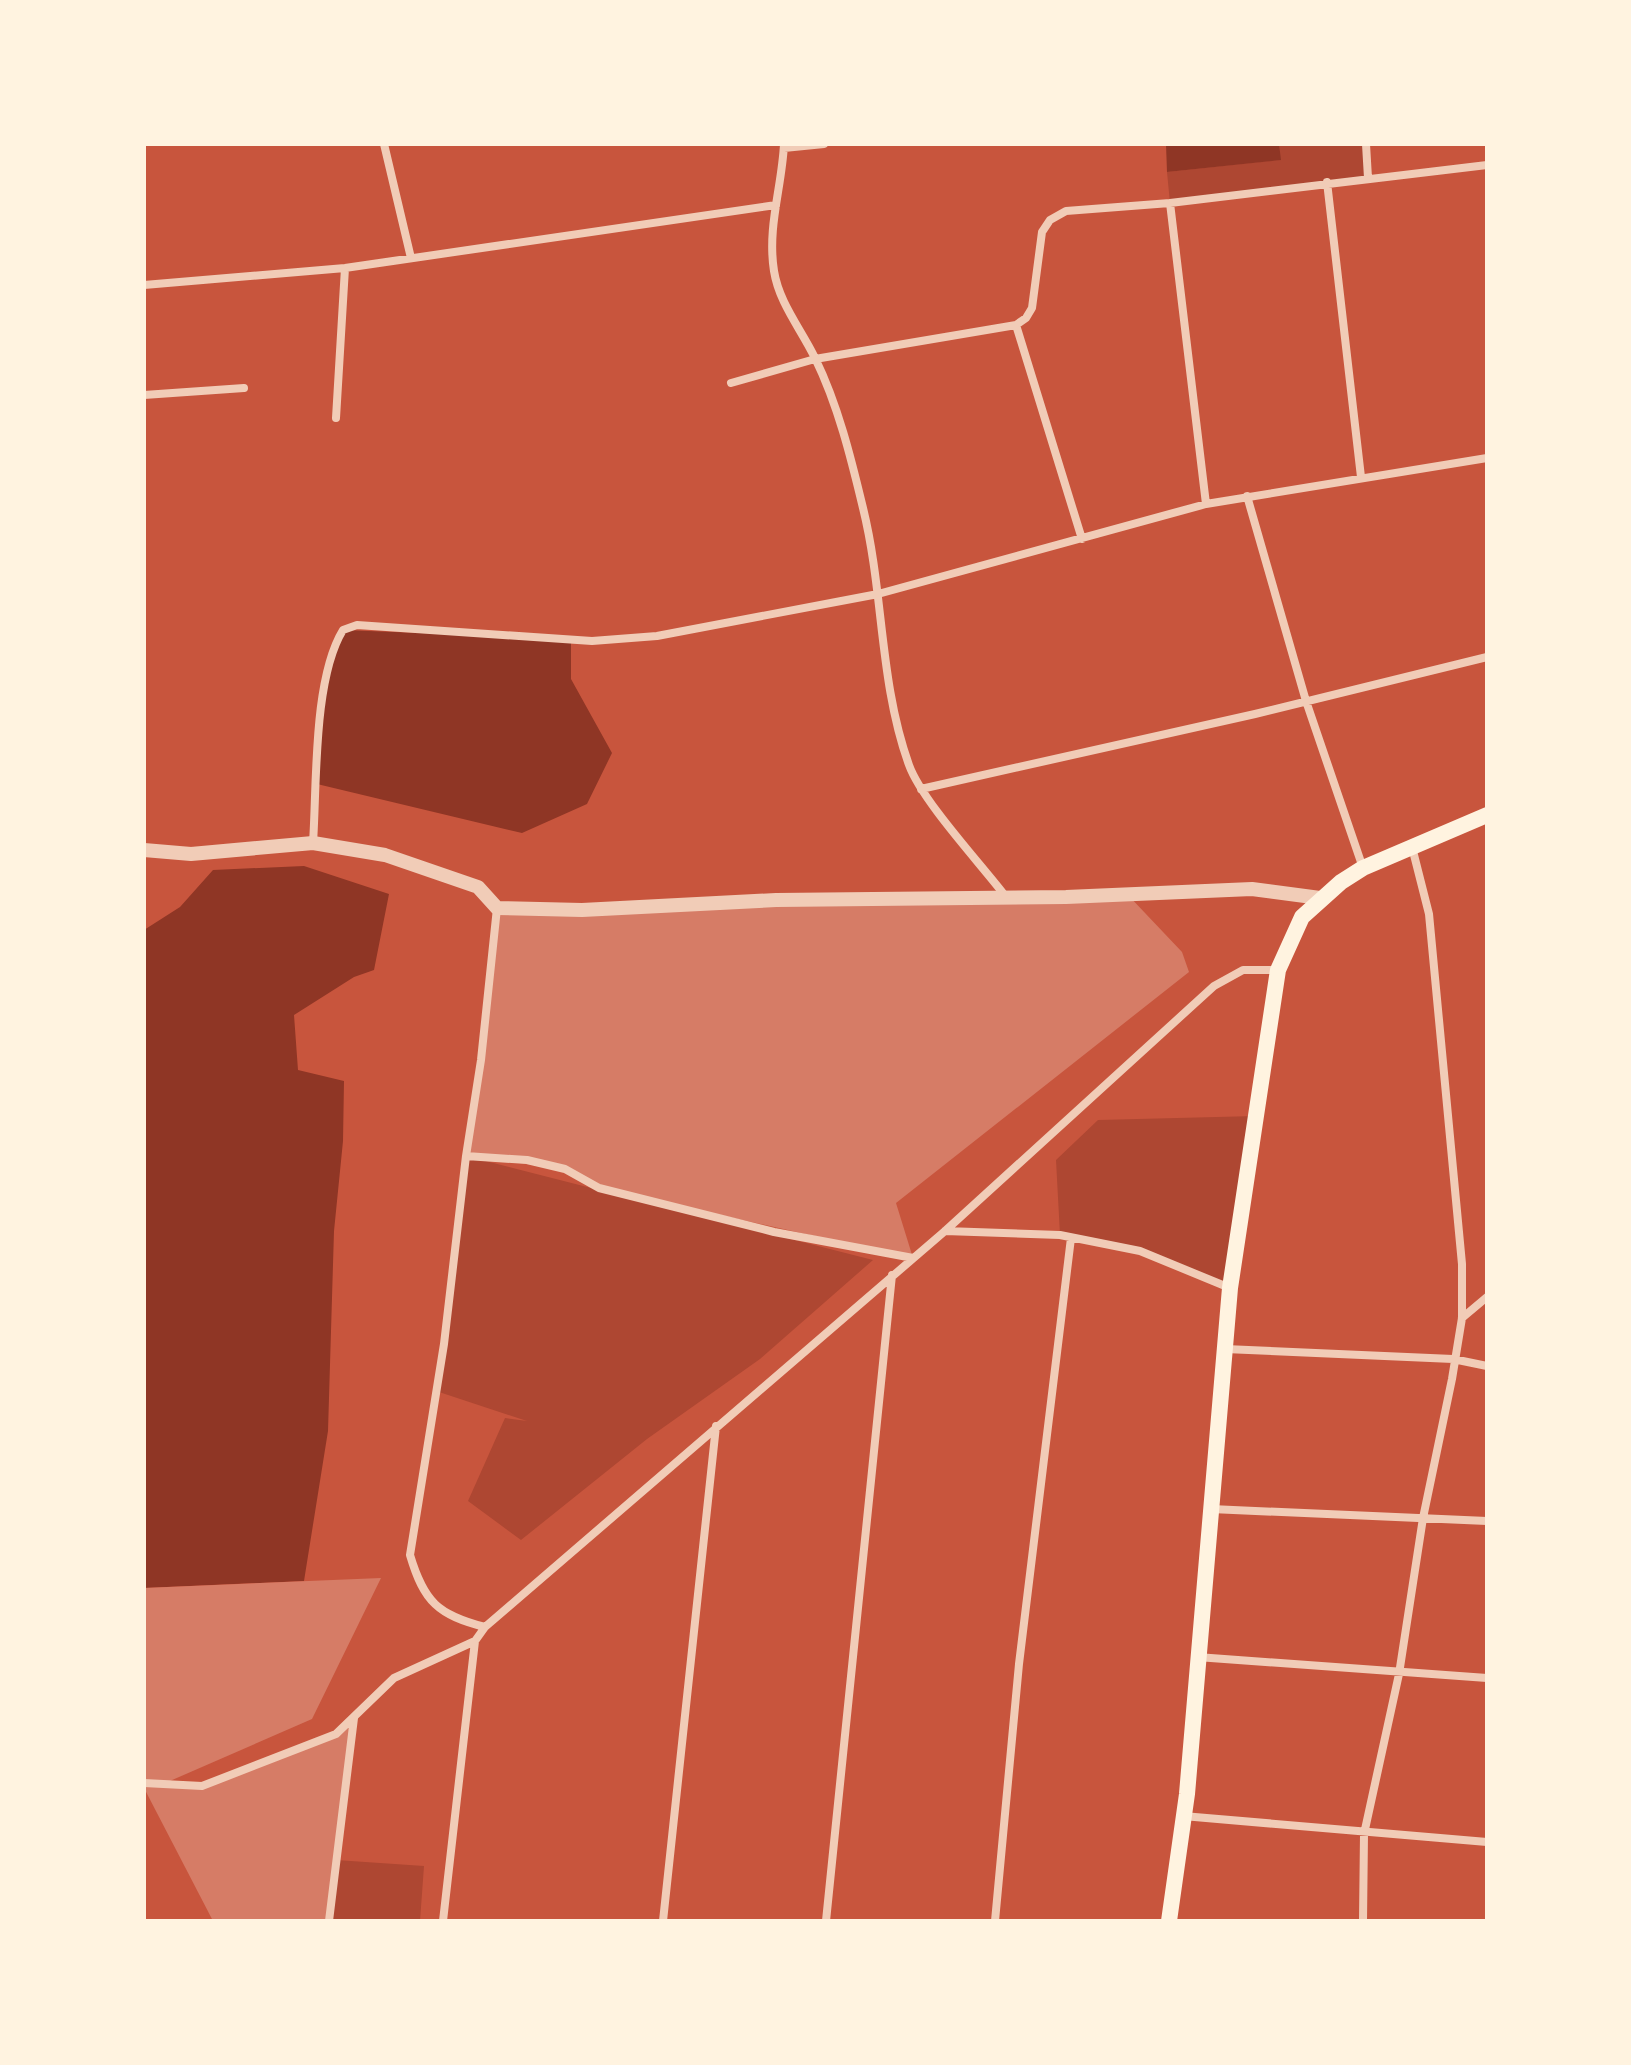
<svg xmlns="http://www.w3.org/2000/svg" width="1631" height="2065" viewBox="0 0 1631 2065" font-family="'Noto Serif',serif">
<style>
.green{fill:#ae4732}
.water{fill:#8f3625}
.building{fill:#d67c66}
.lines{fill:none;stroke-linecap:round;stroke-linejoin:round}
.minor{stroke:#f1ccb7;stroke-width:8}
.tertiary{stroke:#f1ccb7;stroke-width:14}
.secondary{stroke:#fff3e0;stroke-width:16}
</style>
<rect width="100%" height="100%" fill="#c8553d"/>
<path class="green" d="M 1279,144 L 1366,144 L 1368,178 L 1170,203 L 1167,172 L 1280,160 Z
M 1256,1116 L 1230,1288 L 1140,1251 L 1060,1235 L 1056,1160 L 1098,1120 Z
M 466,1156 L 873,1260 L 760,1359 L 647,1439 L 521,1540 L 468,1501 L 505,1418 L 527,1421 L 436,1391 Z
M 336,1860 L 424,1866 L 420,1921 L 329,1921 Z"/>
<path class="water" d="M 1166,144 L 1279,144 L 1281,160 L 1167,172 Z
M 343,630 L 571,639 L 571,679 L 612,753 L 587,804 L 522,833 L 317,784 C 320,735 317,673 343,630 Z
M 304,866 L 389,894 L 374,970 L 354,977 L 294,1015 L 298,1070 L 344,1081 L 343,1141 L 334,1231 L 328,1431 L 304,1581 L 144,1588 L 144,930 L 180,907 L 213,870 Z"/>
<path class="building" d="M 1127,894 L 1182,952 L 1189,972 L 896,1203 L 913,1258 L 599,1188 L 565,1169 L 466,1156 L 497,908 Z
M 381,1578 L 312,1719 L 163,1784 L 202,1786 L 336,1734 L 354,1717 L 329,1921 L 213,1921 L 144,1788 L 144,1588 Z"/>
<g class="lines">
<path class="minor" d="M 384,144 L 411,258
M 784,144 C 782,187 767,227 774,271 C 779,303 801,329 815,358 C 838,405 851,458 863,508 C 884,593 879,682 909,765 C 922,801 981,864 1006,897
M 1366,144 L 1368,178
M 784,148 L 824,144
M 1327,182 L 1361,477
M 1170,203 L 1206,504
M 144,285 L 345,268 L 776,205
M 1016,325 L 1082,539
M 731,383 L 815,359 L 1016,325 L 1026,318 L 1032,308 L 1042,232 L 1050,220 L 1066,211 L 1170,203 L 1487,165
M 144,395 L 244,388
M 336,418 L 345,268
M 1247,496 L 1306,701 L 1363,868
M 921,789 L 1255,714 L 1487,657
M 313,843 C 317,784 313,679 343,630 L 357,625 L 592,641 L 657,636 L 878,594 L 1206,504 L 1487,458
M 497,908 L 481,1060 L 466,1156 L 527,1160 L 565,1169 L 599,1188 L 774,1232 L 913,1258
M 466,1156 L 444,1344 L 410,1555 C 424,1602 438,1615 485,1627
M 945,1231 L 1060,1235 L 1140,1251 L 1230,1288
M 1462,1318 L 1487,1297
M 1225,1349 L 1453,1359 L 1487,1366
M 1211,1509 L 1487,1521
M 1197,1657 L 1487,1678
M 144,1783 L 202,1786 L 336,1734 L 394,1678 L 475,1641
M 1183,1816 L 1487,1842
M 329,1921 L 354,1718
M 443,1921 L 475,1641 L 485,1627 L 945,1231 L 1214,986 L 1243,970 L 1278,970
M 663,1921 L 716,1426
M 826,1921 L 892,1275
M 995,1921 L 1019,1664 L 1071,1238
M 1363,1921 L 1364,1834 L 1399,1674 L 1423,1518 L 1452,1379 L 1462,1318 L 1462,1264 L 1429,914 L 1412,847"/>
<path class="tertiary" d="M 144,850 L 191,854 L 313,843 L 385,855 L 478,887 L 497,908 L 582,910 L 776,900 L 1066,897 L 1252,889 L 1320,898"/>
<path class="secondary" d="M 1169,1921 L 1187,1794 L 1230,1288 L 1278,970 L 1302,917 L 1341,882 L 1363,868 L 1487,815"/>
</g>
<rect width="1631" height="2065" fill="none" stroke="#fff3e0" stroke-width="292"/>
</svg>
